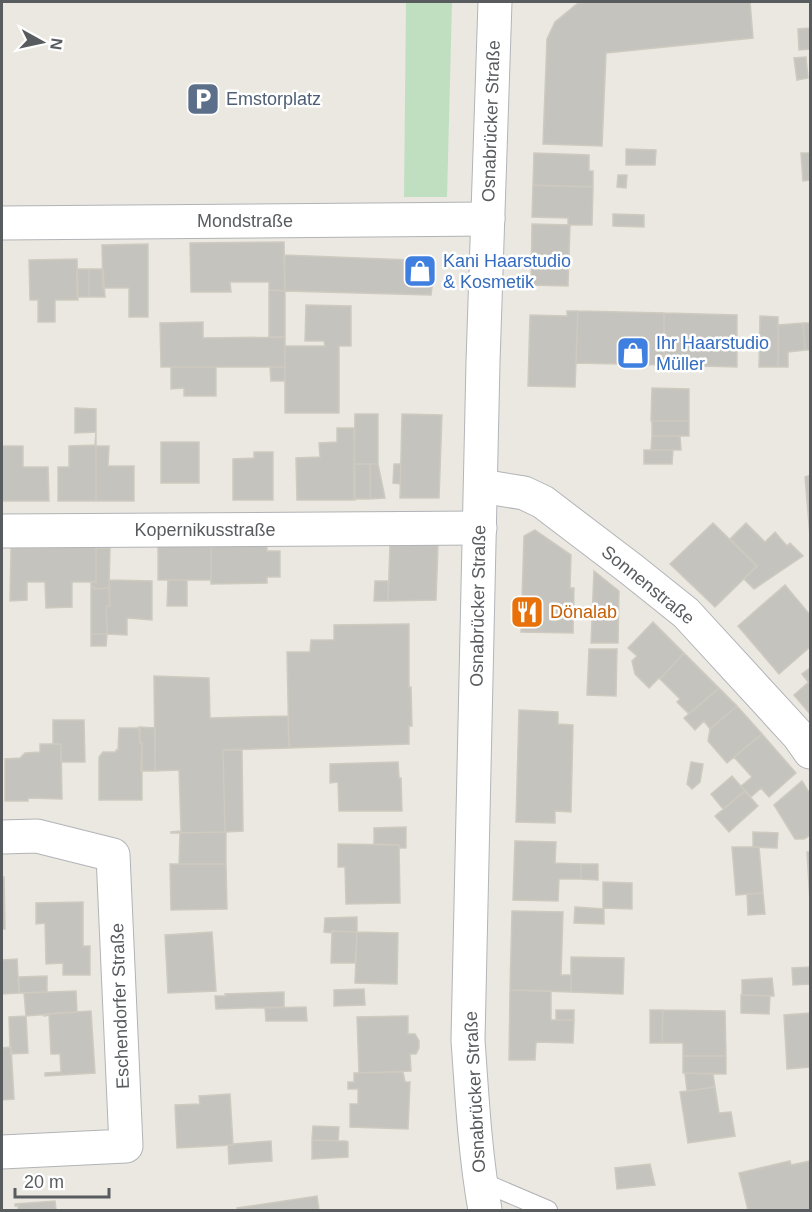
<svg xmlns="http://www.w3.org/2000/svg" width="812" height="1212" viewBox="0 0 812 1212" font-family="Arial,sans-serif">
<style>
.green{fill:#bfdfc0}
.building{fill:#c5c3bd;stroke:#cecac0;stroke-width:1.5}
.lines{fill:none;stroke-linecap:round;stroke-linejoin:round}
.service-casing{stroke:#b1b3b7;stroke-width:20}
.minor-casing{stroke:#b1b3b7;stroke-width:35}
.secondary-casing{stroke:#b2b5b9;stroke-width:35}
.service{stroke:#fff;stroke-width:18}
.minor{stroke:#fff;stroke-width:33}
.secondary{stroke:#fff;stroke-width:33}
.labels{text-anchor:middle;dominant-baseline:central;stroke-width:5;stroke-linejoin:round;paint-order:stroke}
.service-label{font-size:18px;fill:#4e5e75;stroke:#fff;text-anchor:start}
.street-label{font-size:18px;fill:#595c5f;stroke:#fff}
.shop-label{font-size:18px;fill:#366cbe;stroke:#fff;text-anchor:start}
.food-label{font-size:18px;fill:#c56008;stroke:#fff;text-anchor:start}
</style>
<rect width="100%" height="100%" fill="#eae8e0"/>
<path class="green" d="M 406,2 L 452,2 L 447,197 L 404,197 Z"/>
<path class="building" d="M 587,2 L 750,2 L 753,38 L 606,53 L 602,146 L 543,144 L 547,39 L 555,22 L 577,4 Z
M 810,28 L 810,49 L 799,50 L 798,29 Z
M 806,57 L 808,78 L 797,80 L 794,58 Z
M 626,149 L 656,150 L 655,165 L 626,165 Z
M 534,153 L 589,155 L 589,171 L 593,171 L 593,187 L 533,185 Z
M 801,153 L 810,153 L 810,180 L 803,181 Z
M 618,175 L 627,175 L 626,188 L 617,187 Z
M 533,185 L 593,187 L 592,225 L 568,225 L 568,218 L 532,217 Z
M 613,214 L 644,215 L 644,227 L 613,226 Z
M 532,224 L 570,225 L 568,286 L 531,285 Z
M 284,242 L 285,291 L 269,290 L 269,282 L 230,282 L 231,292 L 191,292 L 190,243 Z
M 148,244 L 148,317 L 129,317 L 129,288 L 103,288 L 102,245 Z
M 284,255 L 435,261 L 431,295 L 285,291 Z
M 77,259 L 78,300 L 55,300 L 55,322 L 38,322 L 38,300 L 30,300 L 29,260 Z
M 77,269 L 89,269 L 89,297 L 77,297 Z
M 89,269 L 103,269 L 105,297 L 89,297 Z
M 269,290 L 285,291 L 285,337 L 269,337 Z
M 306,305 L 351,306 L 351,346 L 339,346 L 339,413 L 285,413 L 285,346 L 325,346 L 324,341 L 305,341 Z
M 567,311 L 578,311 L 575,387 L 528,386 L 530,315 L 567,316 Z
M 578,311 L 664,313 L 664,365 L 576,363 Z
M 664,313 L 737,315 L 737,367 L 664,365 Z
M 760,316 L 778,317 L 778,367 L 759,367 Z
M 203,322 L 203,338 L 285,337 L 285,367 L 161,367 L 160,323 Z
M 803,323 L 805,350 L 788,352 L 788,367 L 778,367 L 778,325 Z
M 803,323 L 810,323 L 810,350 L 805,350 Z
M 171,367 L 216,367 L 216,396 L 184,396 L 184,388 L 171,389 Z
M 270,367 L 285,367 L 285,381 L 271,381 Z
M 652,388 L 689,389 L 689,421 L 651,421 Z
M 75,408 L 96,409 L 96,432 L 75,433 Z
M 355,414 L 378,414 L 378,464 L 354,464 Z
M 402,414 L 442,415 L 439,498 L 400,498 Z
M 652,421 L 689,421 L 689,436 L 652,436 Z
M 337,428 L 354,428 L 355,500 L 297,500 L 296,458 L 320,457 L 319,443 L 337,442 Z
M 96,432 L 96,501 L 58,501 L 58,467 L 69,467 L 69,446 L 95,445 Z
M 652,436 L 680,436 L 681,450 L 651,450 Z
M 161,442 L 199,442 L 199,483 L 161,483 Z
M 2,446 L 23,446 L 23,467 L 48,467 L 49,501 L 2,501 Z
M 96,446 L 109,446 L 108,466 L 134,466 L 134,501 L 96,501 Z
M 644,450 L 673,450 L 672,464 L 644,464 Z
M 254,452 L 273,452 L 273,500 L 233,500 L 233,459 L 254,458 Z
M 354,464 L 370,464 L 370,499 L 354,499 Z
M 370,464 L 378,464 L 385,498 L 370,499 Z
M 394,464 L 401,464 L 400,484 L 393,483 Z
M 810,475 L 810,536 L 805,477 Z
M 713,523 L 757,566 L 715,607 L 670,564 Z
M 746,523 L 765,542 L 775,532 L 787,546 L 790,543 L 803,556 L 754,589 L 744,579 L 757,566 L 730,539 Z
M 535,530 L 571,555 L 570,588 L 574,588 L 573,633 L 521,632 L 524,536 Z
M 438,544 L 436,600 L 388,601 L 390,545 Z
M 158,546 L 211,546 L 211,580 L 158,580 Z
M 211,546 L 267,546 L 267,551 L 280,551 L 280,577 L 267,577 L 267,583 L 211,584 Z
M 96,547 L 96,582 L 72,582 L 72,607 L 46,608 L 45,582 L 27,582 L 27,600 L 10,601 L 11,548 Z
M 96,548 L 110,548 L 109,588 L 94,589 L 94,587 L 91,587 L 91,582 L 96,582 Z
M 594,571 L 619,591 L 618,643 L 591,643 Z
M 109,580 L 152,581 L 152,620 L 127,618 L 127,635 L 107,634 L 106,606 L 110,606 Z
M 168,580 L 187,580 L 187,606 L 167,606 Z
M 375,581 L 388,581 L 388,601 L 374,601 Z
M 785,585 L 810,615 L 810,647 L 779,674 L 738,626 Z
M 91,587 L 94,587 L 94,589 L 109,588 L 110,606 L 106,606 L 107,634 L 91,634 Z
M 653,622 L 684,653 L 660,679 L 659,678 L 649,688 L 635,674 L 632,661 L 637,656 L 628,648 Z
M 409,624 L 409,687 L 411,687 L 412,726 L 409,726 L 409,744 L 289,748 L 287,652 L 310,652 L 311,640 L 334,640 L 334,625 Z
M 91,634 L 107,634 L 106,646 L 91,646 Z
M 589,649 L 617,649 L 616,696 L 587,695 Z
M 684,653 L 719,688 L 689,714 L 677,702 L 680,699 L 660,679 Z
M 810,668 L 810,681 L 809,683 L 802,674 Z
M 154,676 L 209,678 L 210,718 L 288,716 L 289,748 L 223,750 L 225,832 L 171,833 L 171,832 L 181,831 L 179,770 L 155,771 Z
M 810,681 L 810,714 L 794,695 Z
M 719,688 L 737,706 L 710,729 L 704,721 L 695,730 L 684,718 Z
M 737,706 L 762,734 L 727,763 L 708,741 L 710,729 Z
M 519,710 L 558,712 L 558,724 L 573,725 L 571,812 L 555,811 L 555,823 L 516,822 Z
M 53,720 L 84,720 L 85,762 L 61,762 L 61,744 L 53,744 Z
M 139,727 L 155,728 L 155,771 L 141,771 L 142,743 L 140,743 Z
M 119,728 L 140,728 L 140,743 L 142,743 L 142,800 L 99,800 L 99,757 L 103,752 L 116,752 L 116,750 L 118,750 Z
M 762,734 L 796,773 L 769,797 L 761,788 L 751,797 L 741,786 L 752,777 L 734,757 Z
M 40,744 L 61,744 L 62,799 L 28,798 L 28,801 L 5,801 L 5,759 L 20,758 L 25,753 L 40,752 Z
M 223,750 L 242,750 L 243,831 L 225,832 Z
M 398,762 L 399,778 L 401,778 L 402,811 L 339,811 L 338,782 L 330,783 L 330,764 Z
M 691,762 L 703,764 L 700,782 L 692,789 L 687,784 Z
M 732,776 L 745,791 L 723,809 L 711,794 Z
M 802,781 L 810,794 L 810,835 L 804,839 L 795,839 L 774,805 Z
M 745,791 L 758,806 L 729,832 L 715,816 Z
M 406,827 L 406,848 L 399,848 L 399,845 L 374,844 L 374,828 Z
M 226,832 L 226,864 L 179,864 L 180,833 Z
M 753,832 L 778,833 L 777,848 L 753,847 Z
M 515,841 L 556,842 L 555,863 L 581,864 L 581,879 L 559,879 L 558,901 L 513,900 Z
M 338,844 L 399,845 L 400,903 L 346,904 L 345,867 L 338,867 Z
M 732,847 L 759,847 L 763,893 L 736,895 Z
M 807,852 L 810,852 L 810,902 Z
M 170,864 L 226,864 L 227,909 L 171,910 Z
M 581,864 L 598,864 L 598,880 L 581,879 Z
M 2,877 L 4,877 L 5,929 L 2,929 Z
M 603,882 L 632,883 L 632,909 L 603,908 Z
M 763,893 L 765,914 L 748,915 L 747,894 Z
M 83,902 L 83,946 L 90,946 L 90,975 L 63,975 L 63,963 L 46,964 L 45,923 L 36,924 L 36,903 Z
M 575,907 L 604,909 L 604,924 L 574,923 Z
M 512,911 L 563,912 L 561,975 L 571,975 L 571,992 L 510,990 Z
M 357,917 L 357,932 L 332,931 L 332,933 L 324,932 L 325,918 Z
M 332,931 L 357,932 L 355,963 L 331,963 Z
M 212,932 L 216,991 L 168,993 L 165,935 Z
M 357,932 L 398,933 L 397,984 L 355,983 Z
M 571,957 L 624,958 L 623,994 L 571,992 Z
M 17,959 L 19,993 L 2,994 L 2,960 Z
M 810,967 L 810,984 L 793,985 L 792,968 Z
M 47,976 L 47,992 L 19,993 L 19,977 Z
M 772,978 L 774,996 L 742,995 L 742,980 Z
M 364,989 L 365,1005 L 334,1006 L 334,990 Z
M 510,990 L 551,991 L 551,1020 L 574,1020 L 573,1043 L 536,1042 L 535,1060 L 509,1060 Z
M 76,991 L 77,1012 L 26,1016 L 24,993 Z
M 284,992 L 284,1007 L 216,1009 L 215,996 L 226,996 L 225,994 Z
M 741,995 L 770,996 L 769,1014 L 741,1013 Z
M 306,1007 L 307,1021 L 266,1021 L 265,1008 Z
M 556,1010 L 574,1010 L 574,1020 L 556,1020 Z
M 650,1010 L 663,1010 L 662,1043 L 650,1043 Z
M 663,1010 L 725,1011 L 726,1056 L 683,1056 L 683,1043 L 662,1043 Z
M 91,1011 L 95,1073 L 45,1076 L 45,1073 L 61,1072 L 60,1054 L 51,1054 L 49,1015 L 44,1016 L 44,1014 Z
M 810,1013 L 810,1067 L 787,1069 L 784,1015 Z
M 26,1016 L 28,1053 L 11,1054 L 11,1047 L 10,1047 L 9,1017 Z
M 408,1016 L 408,1034 L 415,1034 L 419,1041 L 419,1048 L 416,1054 L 410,1054 L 411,1071 L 359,1073 L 357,1017 Z
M 11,1047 L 14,1099 L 2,1100 L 2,1048 Z
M 683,1056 L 726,1056 L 726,1074 L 683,1073 Z
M 403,1072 L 405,1082 L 410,1082 L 408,1129 L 350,1127 L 350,1104 L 358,1104 L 358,1089 L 348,1089 L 348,1082 L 354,1082 L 354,1073 Z
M 685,1073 L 713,1074 L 715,1087 L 687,1091 Z
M 715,1087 L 719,1113 L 731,1112 L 735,1136 L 688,1143 L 680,1092 Z
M 230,1094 L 233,1145 L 177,1148 L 175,1105 L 200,1104 L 199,1096 Z
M 313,1126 L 339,1127 L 338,1141 L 312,1140 Z
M 312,1140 L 346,1141 L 348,1142 L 348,1157 L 312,1159 Z
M 271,1141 L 272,1161 L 229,1164 L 228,1145 L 233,1145 L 233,1144 Z
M 790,1161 L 791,1165 L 810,1161 L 810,1210 L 748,1210 L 739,1173 Z
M 650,1164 L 655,1185 L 617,1189 L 615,1168 Z
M 317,1196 L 319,1210 L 237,1210 L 237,1208 Z
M 55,1201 L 56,1210 L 18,1210 L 18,1206 L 15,1206 L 15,1204 Z"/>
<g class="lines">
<g class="service-casing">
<path id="service" d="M 480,1181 L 548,1210"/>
</g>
<g class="minor-casing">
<path id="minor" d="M 2,223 L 488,219
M 481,486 L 524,493 L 543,502 L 631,569 L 686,613 L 798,735 L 810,752
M 2,531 L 480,528
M 2,837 L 37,836 L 113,855 L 126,1146 L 2,1152"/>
</g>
<g class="secondary-casing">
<path id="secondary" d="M 485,1210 C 475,1154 472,1097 468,1040 L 483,362 L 495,2"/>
</g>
<use href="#service" class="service"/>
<use href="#minor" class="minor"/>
<use href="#secondary" class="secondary"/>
</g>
<defs>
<g id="parking-square" transform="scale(1.725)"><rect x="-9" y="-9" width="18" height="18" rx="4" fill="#5c6f8a" stroke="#fff"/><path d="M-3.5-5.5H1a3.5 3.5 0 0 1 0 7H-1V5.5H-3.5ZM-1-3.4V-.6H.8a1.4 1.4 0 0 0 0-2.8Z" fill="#fff"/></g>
<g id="shop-square" transform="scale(1.725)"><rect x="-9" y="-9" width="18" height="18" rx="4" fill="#3f7fe0" stroke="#fff"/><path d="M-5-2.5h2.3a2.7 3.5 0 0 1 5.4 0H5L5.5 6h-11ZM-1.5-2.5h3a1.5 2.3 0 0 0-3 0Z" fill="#fff"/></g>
<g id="restaurant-square" transform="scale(1.725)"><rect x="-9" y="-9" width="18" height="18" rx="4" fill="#e8710a" stroke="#fff"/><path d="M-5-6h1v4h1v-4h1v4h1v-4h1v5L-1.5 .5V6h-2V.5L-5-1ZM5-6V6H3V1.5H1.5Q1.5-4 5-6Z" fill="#fff"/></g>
</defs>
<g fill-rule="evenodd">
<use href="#parking-square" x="203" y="99"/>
<use href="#shop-square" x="420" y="271"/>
<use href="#shop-square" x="633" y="353"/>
<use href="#restaurant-square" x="527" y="612"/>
</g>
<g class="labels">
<g class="service-label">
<text x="226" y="99">Emstorplatz</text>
</g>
<g class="street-label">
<text transform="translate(491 121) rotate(-88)">Osnabrücker Straße</text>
<text x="245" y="221">Mondstraße</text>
<text x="205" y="530">Kopernikusstraße</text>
<text transform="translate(648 585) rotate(39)">Sonnenstraße</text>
<text transform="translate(478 606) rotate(-89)">Osnabrücker Straße</text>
<text transform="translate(120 1006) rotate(-92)">Eschendorfer Straße</text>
<text transform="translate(475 1092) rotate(-93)">Osnabrücker Straße</text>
</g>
<g class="shop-label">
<text x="443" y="261">Kani Haarstudio<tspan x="443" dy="21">&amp; Kosmetik</tspan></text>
<text x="656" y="343">Ihr Haarstudio<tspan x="656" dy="21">Müller</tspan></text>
</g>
<g class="food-label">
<text x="550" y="612">Dönalab</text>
</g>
</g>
<rect width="812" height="1212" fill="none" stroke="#595c5f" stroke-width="6"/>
<g transform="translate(42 42) rotate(98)" stroke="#ffffff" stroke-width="4.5" paint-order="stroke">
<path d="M0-4.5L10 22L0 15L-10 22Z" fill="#595c5f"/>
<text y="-9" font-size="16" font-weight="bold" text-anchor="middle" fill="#595c5f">N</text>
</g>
<path d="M15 1188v9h94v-9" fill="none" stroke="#595c5f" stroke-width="3"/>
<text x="24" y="1188" font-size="18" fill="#595c5f" stroke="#ffffff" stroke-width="4.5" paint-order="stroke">20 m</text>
</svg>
